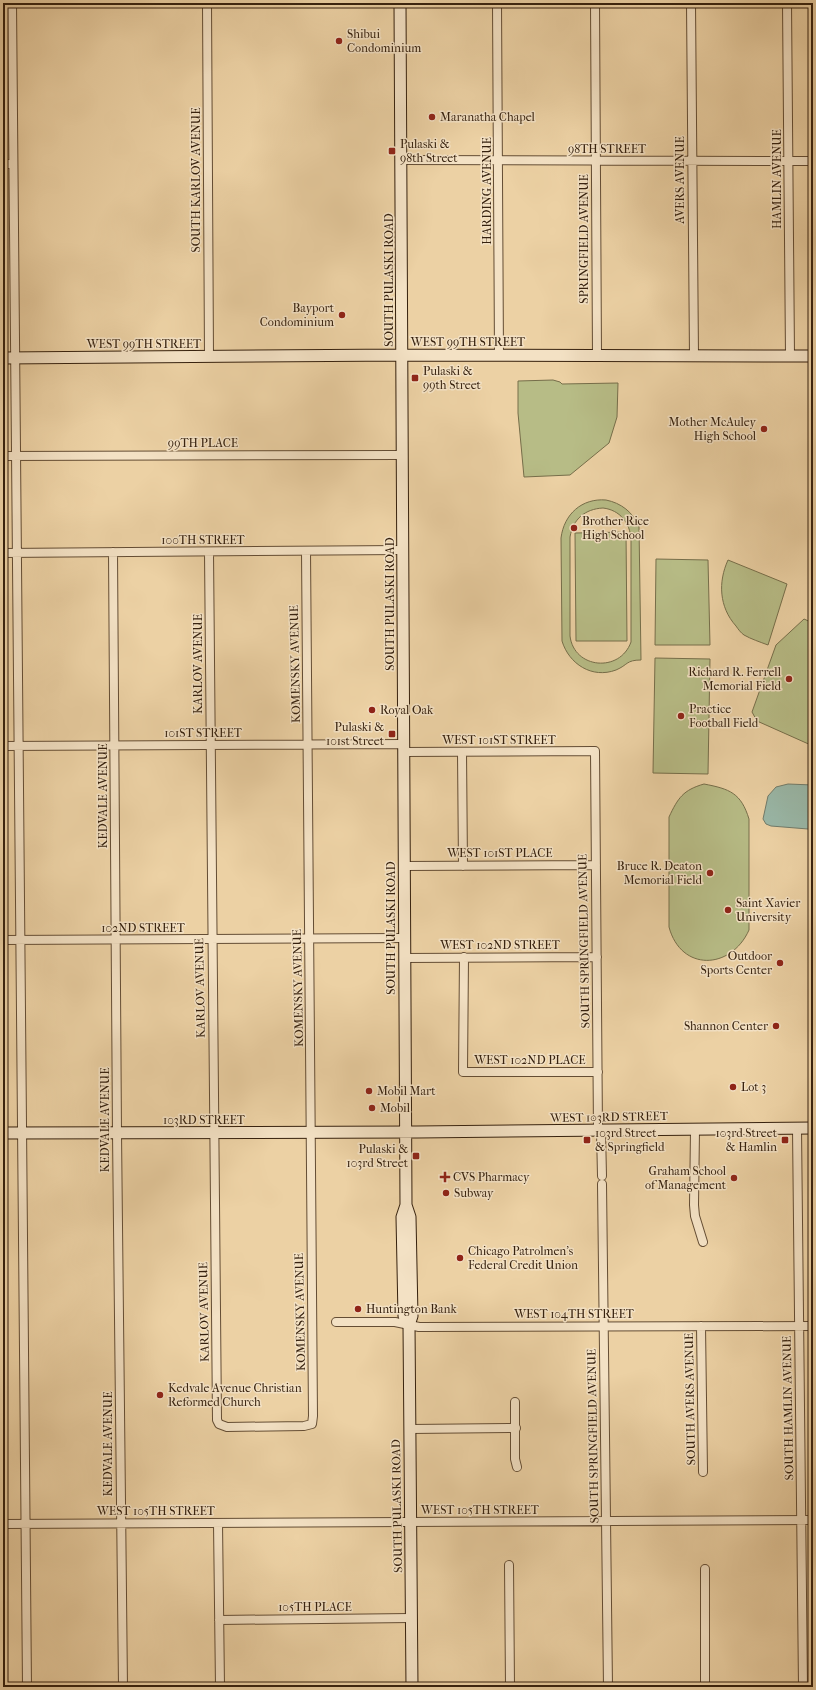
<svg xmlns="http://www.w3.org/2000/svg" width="816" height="1690" viewBox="0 0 816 1690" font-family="'IM FELL French Canon',serif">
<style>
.green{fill:#b7bc86;stroke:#766e4a;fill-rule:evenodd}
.water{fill:#99b7a7;stroke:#717b6a}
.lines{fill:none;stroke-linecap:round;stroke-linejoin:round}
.street-casing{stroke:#644d34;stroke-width:10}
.secondary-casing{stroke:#36210e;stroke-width:13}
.street{stroke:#f3e1c4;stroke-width:8}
.secondary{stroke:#f3e1c4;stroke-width:11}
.poi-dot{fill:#8f2418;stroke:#f3e1c4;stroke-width:1.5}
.labels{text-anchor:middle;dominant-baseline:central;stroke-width:3;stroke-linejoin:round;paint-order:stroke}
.poi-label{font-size:12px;fill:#36210e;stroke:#f3e1c4;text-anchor:start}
.street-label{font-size:12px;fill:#36210e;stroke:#f3e1c4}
</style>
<rect width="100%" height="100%" fill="#ecd1a4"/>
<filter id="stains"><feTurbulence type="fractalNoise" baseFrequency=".005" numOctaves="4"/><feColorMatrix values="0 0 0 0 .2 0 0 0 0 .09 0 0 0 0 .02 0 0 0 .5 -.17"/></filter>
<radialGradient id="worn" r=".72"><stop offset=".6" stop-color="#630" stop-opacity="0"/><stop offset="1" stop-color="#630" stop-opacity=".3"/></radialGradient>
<path class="green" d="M 553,380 L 560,382 L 562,384 L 618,383 L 617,417 L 609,443 L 570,475 L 524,477 L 518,413 L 518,381 Z
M 606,500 C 621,503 633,512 639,527 L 641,660 C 626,660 628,665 616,670 C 592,679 569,664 562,641 L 561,538 C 564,514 582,498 606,500 ZM 603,508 C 620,510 630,523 631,539 L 631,642 C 620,673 574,669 570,636 L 570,537 C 573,519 585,509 603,508 Z
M 626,532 L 627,641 L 576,641 L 575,533 Z
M 656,559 L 708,560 L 710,645 L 655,645 Z
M 728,560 L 787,584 L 768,645 C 760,642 751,639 744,635 C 741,633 738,629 736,626 C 719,607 718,582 728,560 Z
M 804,619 L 813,623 L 813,746 L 757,721 L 752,712 L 776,645 Z
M 655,658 L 710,659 L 708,774 L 653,773 Z
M 704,784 C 730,789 741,793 749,819 L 749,930 C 731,970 681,972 669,927 L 669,817 C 678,798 683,790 704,784 Z"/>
<path class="water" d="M 788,784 L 813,785 L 813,832 L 808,829 L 771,826 L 766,824 L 763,819 L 768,796 L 776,787 Z"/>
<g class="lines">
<g class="street-casing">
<path id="street" d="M 12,3 L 27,1687
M 207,3 L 209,357
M 497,3 L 499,355
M 595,3 L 597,355
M 691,3 L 694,356
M 787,3 L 790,356
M 402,160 L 813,161
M 3,164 L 13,164
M 3,456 L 403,455
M 113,552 L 117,1133 L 123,1687
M 209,552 L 217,1420 L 219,1424 L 227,1427 L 304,1426 L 312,1424 L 313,1416 L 306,551
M 3,553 L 403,550
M 3,746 L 403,744
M 403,752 L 595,751 L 598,1131
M 462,752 L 463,866
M 404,866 L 596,865
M 3,940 L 404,938
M 464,957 L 463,1072 L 598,1072
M 404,958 L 597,957
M 797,1128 L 803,1687
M 695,1130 L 694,1205 L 695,1216 L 703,1242
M 601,1131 L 602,1176
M 602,1184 L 608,1687
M 336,1322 L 395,1322 L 419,1327 L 813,1326
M 701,1326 L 703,1472
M 515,1402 L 515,1459 L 517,1467
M 410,1429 L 516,1428
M 218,1523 L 220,1687
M 3,1524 L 813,1520
M 509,1565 L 510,1687
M 705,1569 L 705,1687
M 219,1620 L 411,1618"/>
</g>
<g class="secondary-casing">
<path id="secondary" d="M 400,3 L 406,1205 L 402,1217 L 404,1316 L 409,1325
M 3,358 L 403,355 L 813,356
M 3,1133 L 417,1132 L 813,1128
M 406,1205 L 410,1217 L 412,1316 L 409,1325 L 412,1687"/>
</g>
<use href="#street" class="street"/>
<use href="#secondary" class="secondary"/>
</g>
<g class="poi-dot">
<circle cx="339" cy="41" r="4"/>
<circle cx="432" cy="117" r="4"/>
<rect x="388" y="147" width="8" height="8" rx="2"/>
<circle cx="342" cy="315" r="4"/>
<rect x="411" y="374" width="8" height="8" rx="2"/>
<circle cx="764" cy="429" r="4"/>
<circle cx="574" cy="528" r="4"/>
<circle cx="789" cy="679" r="4"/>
<circle cx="372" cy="710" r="4"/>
<circle cx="681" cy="716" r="4"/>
<rect x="388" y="730" width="8" height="8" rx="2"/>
<circle cx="710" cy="873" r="4"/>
<circle cx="728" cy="910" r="4"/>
<circle cx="780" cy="963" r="4"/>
<circle cx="776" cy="1026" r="4"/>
<circle cx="733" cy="1087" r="4"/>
<circle cx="369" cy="1091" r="4"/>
<circle cx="372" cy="1108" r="4"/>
<rect x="583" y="1136" width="8" height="8" rx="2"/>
<rect x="781" y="1136" width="8" height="8" rx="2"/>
<rect x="412" y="1152" width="8" height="8" rx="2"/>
<path d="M443 1171h4v4h4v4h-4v4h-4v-4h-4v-4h4z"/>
<circle cx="734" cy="1178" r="4"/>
<circle cx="446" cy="1193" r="4"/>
<circle cx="460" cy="1258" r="4"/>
<circle cx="358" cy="1309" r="4"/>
<circle cx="160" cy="1395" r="4"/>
</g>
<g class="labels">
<g class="poi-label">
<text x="347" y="34">Shibui<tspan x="347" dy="14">Condominium</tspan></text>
<text x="440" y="117">Maranatha Chapel</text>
<text x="400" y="144">Pulaski &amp;<tspan x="400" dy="14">98th Street</tspan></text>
<text x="334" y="308" text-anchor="end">Bayport<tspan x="334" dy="14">Condominium</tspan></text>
<text x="423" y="371">Pulaski &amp;<tspan x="423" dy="14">99th Street</tspan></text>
<text x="756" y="422" text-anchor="end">Mother McAuley<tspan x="756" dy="14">High School</tspan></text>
<text x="582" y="521">Brother Rice<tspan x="582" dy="14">High School</tspan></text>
<text x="781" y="672" text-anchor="end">Richard R. Ferrell<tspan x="781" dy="14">Memorial Field</tspan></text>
<text x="689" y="709">Practice<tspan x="689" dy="14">Football Field</tspan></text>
<text x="380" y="710">Royal Oak</text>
<text x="384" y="727" text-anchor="end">Pulaski &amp;<tspan x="384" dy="14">101st Street</tspan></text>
<text x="702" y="866" text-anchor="end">Bruce R. Deaton<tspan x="702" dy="14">Memorial Field</tspan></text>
<text x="736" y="903">Saint Xavier<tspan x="736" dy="14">University</tspan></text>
<text x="772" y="956" text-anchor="end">Outdoor<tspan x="772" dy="14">Sports Center</tspan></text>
<text x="768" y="1026" text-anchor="end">Shannon Center</text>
<text x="741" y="1087">Lot 3</text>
<text x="377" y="1091">Mobil Mart</text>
<text x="380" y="1108">Mobil</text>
<text x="595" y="1133">103rd Street<tspan x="595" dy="14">&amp; Springfield</tspan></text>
<text x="777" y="1133" text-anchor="end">103rd Street<tspan x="777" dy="14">&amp; Hamlin</tspan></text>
<text x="408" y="1149" text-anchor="end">Pulaski &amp;<tspan x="408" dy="14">103rd Street</tspan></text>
<text x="726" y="1171" text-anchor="end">Graham School<tspan x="726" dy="14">of Management</tspan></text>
<text x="453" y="1177">CVS Pharmacy</text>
<text x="454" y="1193">Subway</text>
<text x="468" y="1251">Chicago Patrolmen's<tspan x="468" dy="14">Federal Credit Union</tspan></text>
<text x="366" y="1309">Huntington Bank</text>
<text x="168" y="1388">Kedvale Avenue Christian<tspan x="168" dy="14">Reformed Church</tspan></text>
</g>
<g class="street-label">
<text x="607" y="149">98TH STREET</text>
<text transform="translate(777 179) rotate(-90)">HAMLIN AVENUE</text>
<text transform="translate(196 180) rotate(-90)">SOUTH KARLOV AVENUE</text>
<text transform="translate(680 180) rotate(-90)">AVERS AVENUE</text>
<text transform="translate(487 191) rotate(-90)">HARDING AVENUE</text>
<text transform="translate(584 239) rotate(-90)">SPRINGFIELD AVENUE</text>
<text transform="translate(389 280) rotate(-90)">SOUTH PULASKI ROAD</text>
<text x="468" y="342">WEST 99TH STREET</text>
<text x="144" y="344">WEST 99TH STREET</text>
<text x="203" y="443">99TH PLACE</text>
<text x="203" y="540">100TH STREET</text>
<text transform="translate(390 604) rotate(-90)">SOUTH PULASKI ROAD</text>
<text transform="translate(198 664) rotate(-90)">KARLOV AVENUE</text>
<text transform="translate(295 664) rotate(-91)">KOMENSKY AVENUE</text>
<text x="203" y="733">101ST STREET</text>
<text x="499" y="740">WEST 101ST STREET</text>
<text transform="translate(103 796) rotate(-90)">KEDVALE AVENUE</text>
<text x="500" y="853">WEST 101ST PLACE</text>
<text x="143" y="928">102ND STREET</text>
<text transform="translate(391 928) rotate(-90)">SOUTH PULASKI ROAD</text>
<text transform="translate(584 941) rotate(-91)">SOUTH SPRINGFIELD AVENUE</text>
<text x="500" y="945">WEST 102ND STREET</text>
<text transform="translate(200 988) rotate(-91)">KARLOV AVENUE</text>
<text transform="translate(298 988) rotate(-91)">KOMENSKY AVENUE</text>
<text x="530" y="1060">WEST 102ND PLACE</text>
<text transform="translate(609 1117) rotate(-1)">WEST 103RD STREET</text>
<text transform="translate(105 1120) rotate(-90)">KEDVALE AVENUE</text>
<text x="204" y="1120">103RD STREET</text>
<text transform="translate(204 1312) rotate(-91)">KARLOV AVENUE</text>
<text transform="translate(300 1312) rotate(-91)">KOMENSKY AVENUE</text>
<text x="574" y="1314">WEST 104TH STREET</text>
<text transform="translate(690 1399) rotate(-91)">SOUTH AVERS AVENUE</text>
<text transform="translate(788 1408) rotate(-91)">SOUTH HAMLIN AVENUE</text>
<text transform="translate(593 1436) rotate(-91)">SOUTH SPRINGFIELD AVENUE</text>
<text transform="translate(108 1444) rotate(-90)">KEDVALE AVENUE</text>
<text transform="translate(397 1506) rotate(-91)">SOUTH PULASKI ROAD</text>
<text x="480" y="1510">WEST 105TH STREET</text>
<text x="156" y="1511">WEST 105TH STREET</text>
<text x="315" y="1607">105TH PLACE</text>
</g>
</g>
<rect width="816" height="1690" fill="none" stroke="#ecd1a4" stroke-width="16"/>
<rect x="4" y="4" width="808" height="1682" fill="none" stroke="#36210e" stroke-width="2"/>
<rect x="8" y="8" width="800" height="1674" fill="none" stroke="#36210e"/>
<rect width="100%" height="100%" filter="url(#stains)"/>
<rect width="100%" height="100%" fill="url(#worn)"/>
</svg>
